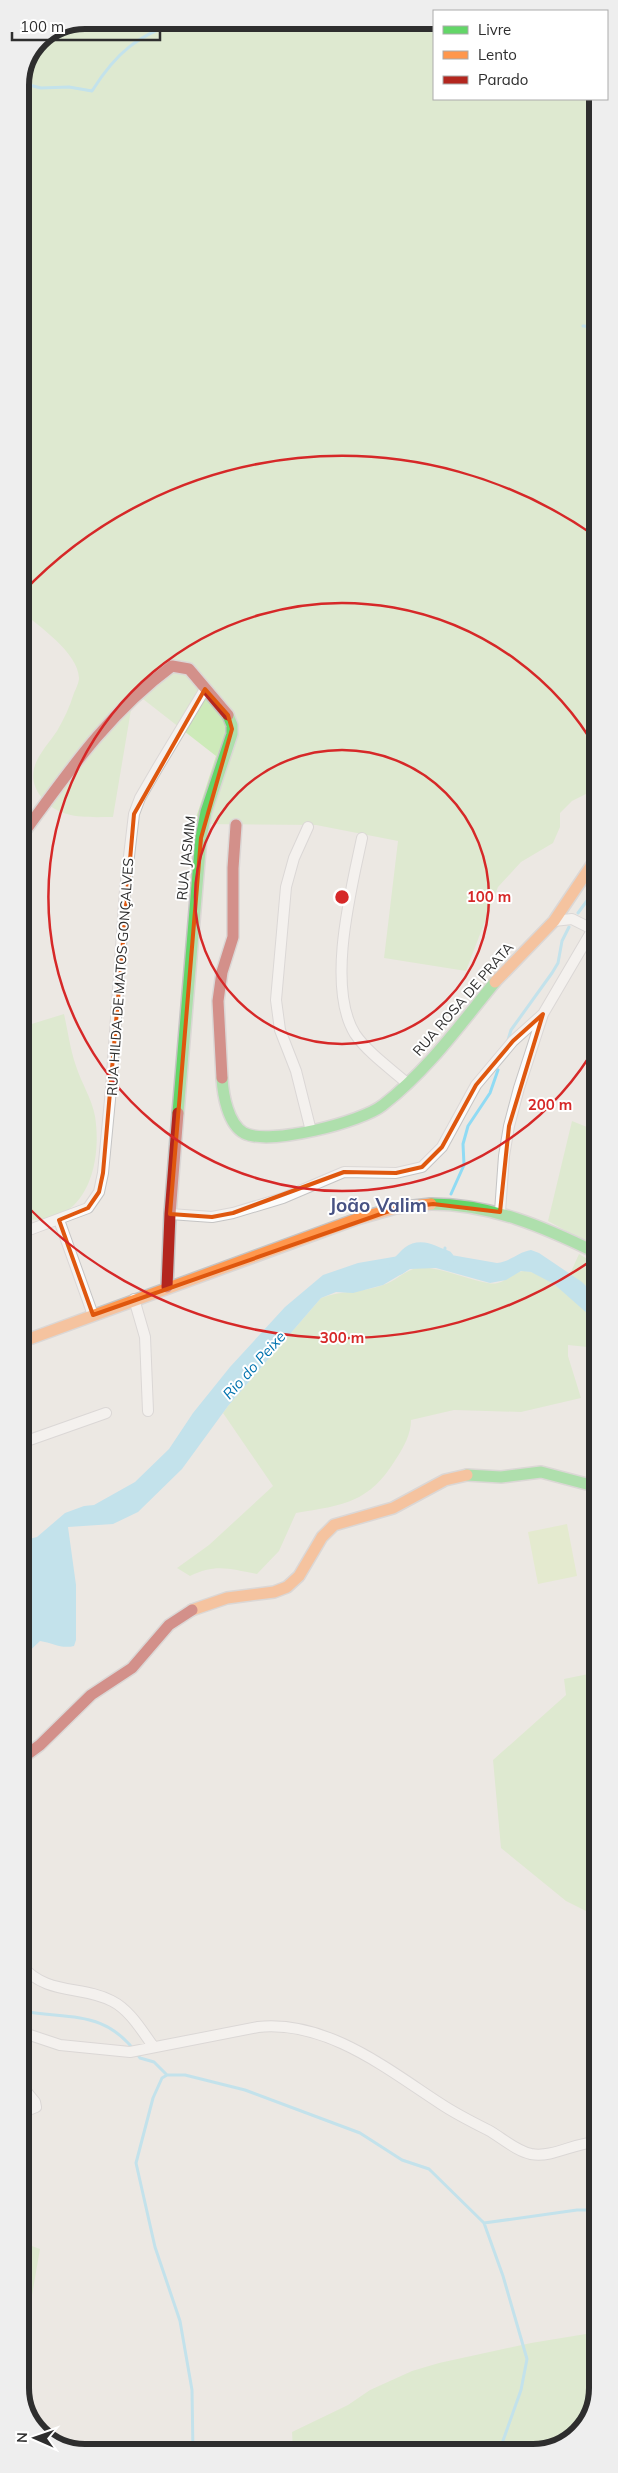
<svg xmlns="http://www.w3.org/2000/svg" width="618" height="2473" viewBox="0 0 618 2473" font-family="Mulish,sans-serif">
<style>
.green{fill:#cdeab9}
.pitch{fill:#d9eeb6}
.water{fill:#90dbf4}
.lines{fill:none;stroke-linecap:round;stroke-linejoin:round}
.stream{stroke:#90dbf4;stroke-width:3}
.river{stroke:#90dbf4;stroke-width:18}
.street-casing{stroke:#c5c4c4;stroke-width:12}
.fast-casing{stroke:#c5c4c4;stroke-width:14}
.slow-casing{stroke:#c5c4c4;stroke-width:14}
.jam-casing{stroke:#c5c4c4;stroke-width:14}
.street{stroke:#fcfcfb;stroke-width:10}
.fast{stroke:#63d668;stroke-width:11}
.slow{stroke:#ff974d;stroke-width:11}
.jam{stroke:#b3261e;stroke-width:11}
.marked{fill:none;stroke:#df570e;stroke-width:4;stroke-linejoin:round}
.ring{fill:none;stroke:#d62828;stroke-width:2.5}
.labels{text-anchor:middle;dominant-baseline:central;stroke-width:4;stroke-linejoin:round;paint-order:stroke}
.street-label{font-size:14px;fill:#2e2e2e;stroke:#fff}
.water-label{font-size:15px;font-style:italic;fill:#0073af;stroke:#fff}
.district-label{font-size:19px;font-weight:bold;fill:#485384;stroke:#fff}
.rim{fill:none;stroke:#2e2e2e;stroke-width:6}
.centre{fill:#d62828;stroke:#fff;stroke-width:2.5}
.ring-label{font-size:15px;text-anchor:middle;font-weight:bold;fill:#d62828;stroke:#fff;stroke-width:4;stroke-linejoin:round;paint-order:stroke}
</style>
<rect width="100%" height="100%" fill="#ece8e3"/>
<path class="green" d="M 85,20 L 434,20 L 434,99 L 597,99 L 597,784 L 592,791 L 572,801 L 560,813 L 560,827 L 553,843 L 521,862 L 498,887 L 466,971 L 384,958 L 398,841 L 316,825 L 194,824 L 216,756 L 134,692 L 113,817 C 88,817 60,820 42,798 C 21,771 42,753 57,731 C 64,719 70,706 74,693 C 76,689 79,682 79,678 C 78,652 38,626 20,610 L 20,85 L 39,39 Z
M 64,1014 C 68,1031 70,1049 76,1066 C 81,1082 92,1099 95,1116 C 103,1167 84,1231 21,1218 L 20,1035 L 25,1026 Z
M 572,1121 L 597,1131 L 597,1248 L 548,1221 Z
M 579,1254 L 597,1265 L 597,1297 L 570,1274 Z
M 421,1267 C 446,1269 465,1279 488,1283 C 502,1286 508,1276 519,1272 C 540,1264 583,1309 597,1322 L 597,1348 L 568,1345 L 568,1356 L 581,1398 L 521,1412 L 454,1410 L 411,1420 C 411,1434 404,1447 396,1459 C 369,1503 344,1505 296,1513 L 279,1551 L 257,1574 C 230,1569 216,1563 190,1576 L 177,1568 L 209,1545 L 273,1486 L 223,1413 L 228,1406 L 321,1298 C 341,1290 362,1293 383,1285 C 398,1280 404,1270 421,1267 Z
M 598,1672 L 598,1917 L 566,1901 L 501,1848 L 493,1760 L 566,1695 L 564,1679 Z
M 21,2242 L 40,2249 L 30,2307 L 28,2349 L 21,2372 Z
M 598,2332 L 598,2388 L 582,2431 L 546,2452 L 293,2452 L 292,2432 L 348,2405 L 370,2390 L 412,2371 L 439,2363 L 531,2343 Z"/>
<path class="pitch" d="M 567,1524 L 577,1576 L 538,1584 L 528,1532 Z"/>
<path class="water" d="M 531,1250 L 539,1253 L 582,1282 L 597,1297 L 597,1322 L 554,1284 L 531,1272 L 521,1271 L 506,1280 L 490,1283 L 436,1268 L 410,1269 L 383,1285 L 353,1293 L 336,1292 L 321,1298 L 228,1406 L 182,1469 L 138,1512 L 113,1524 L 68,1527 L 76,1585 L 76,1640 L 74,1646 C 61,1649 53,1643 40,1641 L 21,1659 L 21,1541 L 37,1537 L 65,1513 L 84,1506 L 94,1505 L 135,1482 L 169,1449 L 193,1413 L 230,1367 L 285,1307 L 323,1275 L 358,1263 L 428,1251 L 497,1263 C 510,1262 518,1252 531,1250 Z"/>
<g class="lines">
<path class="stream" d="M 21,83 L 41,88 L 69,87 L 92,91 C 117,51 137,37 180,20
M 583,326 L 597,327
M 578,913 L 597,887
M 508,1040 L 511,1030 L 552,973 L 558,963 L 562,941 L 569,927
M 451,1194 L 464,1165 L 463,1144 L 468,1126 L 490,1093 L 498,1070
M 444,1257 L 445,1248
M 21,2011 C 72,2020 107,2009 140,2058 L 154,2062 L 167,2075
M 484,2223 L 577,2210 L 590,2210 L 598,2215
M 193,2453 L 192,2390 L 180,2321 L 155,2247 L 136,2163 L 153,2098 L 162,2078 L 167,2075 L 185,2075 L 245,2090 L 360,2133 L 402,2160 L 429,2169 L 484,2223 L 503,2276 L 527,2359 L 521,2390 L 499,2452"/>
<path class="river" d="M 398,1266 C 403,1263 406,1258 410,1255 C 422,1246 434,1256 445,1259"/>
<g class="street-casing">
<path id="street" d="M 308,827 L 294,858 L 286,887 L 276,1000 L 280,1030 L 296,1071 L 311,1131
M 362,838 C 351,890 326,987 355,1034 C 368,1053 391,1069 408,1084
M 554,921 L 572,919 L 594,930
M 500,1212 L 504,1156 L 509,1126 L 519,1088 L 543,1014 L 597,922
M 170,1214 L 212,1217 L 233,1213 L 283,1198 L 344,1172 L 396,1173 L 422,1167 L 442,1147 L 476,1085 L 513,1041 L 543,1014
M 59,1220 L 93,1315
M 21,1233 L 88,1208 L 99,1192 L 103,1173 L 111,1089 L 125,890 L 134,814 L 140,798 L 158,767 L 205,689
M 134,1299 L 145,1337 L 148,1411
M 21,1443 L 106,1413
M 21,1965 C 47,1996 82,1985 112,2001 C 130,2010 142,2031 153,2046
M 21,2032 L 60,2045 L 130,2052 L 258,2027 C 327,2020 387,2069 441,2104 C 456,2114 472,2122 488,2130 C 501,2137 516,2151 531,2154 C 554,2158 575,2142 598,2142
M 21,2085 L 35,2102 L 36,2107 L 31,2109 L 21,2103"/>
</g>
<g class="fast-casing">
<path id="fast" d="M 222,1078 C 223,1095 228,1124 244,1133 C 269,1146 362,1122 383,1105 C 427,1071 460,1025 495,982
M 178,1113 L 201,838 L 206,812 L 232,734 L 232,725 L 228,715
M 431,1204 C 491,1204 544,1227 597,1253
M 467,1475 L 501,1477 L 541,1472 L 598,1487"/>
</g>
<g class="slow-casing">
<path id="slow" d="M 495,982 L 554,921 L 597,857
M 21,1342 L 357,1219 L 396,1208 L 431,1204
M 192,1610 L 227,1598 L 274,1592 L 287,1587 L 299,1576 L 322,1537 L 334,1525 L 393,1508 L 445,1480 L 467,1475"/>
</g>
<g class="jam-casing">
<path id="jam" d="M 20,838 C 67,774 107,714 172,666 L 189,669 L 228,715
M 222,1078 L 218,1001 L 222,972 L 233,937 L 233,868 L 236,825
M 167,1287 L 170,1214 L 178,1113
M 21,1759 L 40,1745 L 91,1695 L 132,1668 L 169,1625 L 192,1610"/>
</g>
<use href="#street" class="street"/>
<use href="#fast" class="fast"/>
<use href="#slow" class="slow"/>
<use href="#jam" class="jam"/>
</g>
<path d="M0 0H618V2473H0ZM 205,689 L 228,715 L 232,729 L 201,838 L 170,1214 L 212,1217 L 233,1213 L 344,1172 L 396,1173 L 422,1167 L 442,1147 L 476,1085 L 513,1041 L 543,1014 L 509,1126 L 500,1212 L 433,1204 L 395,1209 L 93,1315 L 59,1220 L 88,1208 L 99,1192 L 103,1173 L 134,814 Z" fill="#ece8e3" fill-opacity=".55" fill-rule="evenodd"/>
<path class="marked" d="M 205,689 L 228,715 L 232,729 L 201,838 L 170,1214 L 212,1217 L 233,1213 L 344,1172 L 396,1173 L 422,1167 L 442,1147 L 476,1085 L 513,1041 L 543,1014 L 509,1126 L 500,1212 L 433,1204 L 395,1209 L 93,1315 L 59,1220 L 88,1208 L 99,1192 L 103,1173 L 134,814 Z"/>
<g class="ring">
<circle cx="342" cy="897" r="147"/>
<path d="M597 1044A294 294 0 1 1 597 750"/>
<path d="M595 1258A441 441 0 0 1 22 1201M22 593A441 441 0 0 1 595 536"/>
</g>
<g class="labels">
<g class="street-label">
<text transform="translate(186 858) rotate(-84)">RUA JASMIM</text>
<text transform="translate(120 977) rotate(-86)">RUA HILDA DE MATOS GONÇALVES</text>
<text transform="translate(463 999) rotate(-49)">RUA ROSA DE PRATA</text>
</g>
<g class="water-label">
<text transform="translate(254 1365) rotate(-48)">Rio do Peixe</text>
</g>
<g class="district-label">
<text x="378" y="1205">João Valim</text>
</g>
</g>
<path d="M0 0H618V2473H0ZM85 29H533A56 56 0 0 1 589 85V2388A56 56 0 0 1 533 2444H85A56 56 0 0 1 29 2388V85A56 56 0 0 1 85 29Z" fill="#eee" fill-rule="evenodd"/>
<path class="rim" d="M85 29H533A56 56 0 0 1 589 85V2388A56 56 0 0 1 533 2444H85A56 56 0 0 1 29 2388V85A56 56 0 0 1 85 29Z"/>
<circle cx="342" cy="897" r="8" class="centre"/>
<g class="ring-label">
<text x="489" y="902">100 m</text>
<text x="550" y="1110">200 m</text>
<text x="342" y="1343">300 m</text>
</g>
<rect x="433" y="10" width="175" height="90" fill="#ffffff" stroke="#ababab"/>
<rect x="443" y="26" width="25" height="8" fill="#63d668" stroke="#ababab"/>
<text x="478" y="35" font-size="15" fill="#2e2e2e">Livre</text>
<rect x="443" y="51" width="25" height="8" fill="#ff974d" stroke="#ababab"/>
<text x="478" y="60" font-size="15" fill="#2e2e2e">Lento</text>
<rect x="443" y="76" width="25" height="8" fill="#b3261e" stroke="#ababab"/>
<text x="478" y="85" font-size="15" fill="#2e2e2e">Parado</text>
<g transform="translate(35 2438) rotate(272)" stroke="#ffffff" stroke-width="4" paint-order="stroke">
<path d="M0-4L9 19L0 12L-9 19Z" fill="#2e2e2e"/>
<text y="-8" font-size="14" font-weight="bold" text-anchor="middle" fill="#2e2e2e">N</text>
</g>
<path d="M12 32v8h148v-8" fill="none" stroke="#2e2e2e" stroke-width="2.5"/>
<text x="20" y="32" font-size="15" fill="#2e2e2e" stroke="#ffffff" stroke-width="4" paint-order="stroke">100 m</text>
</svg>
